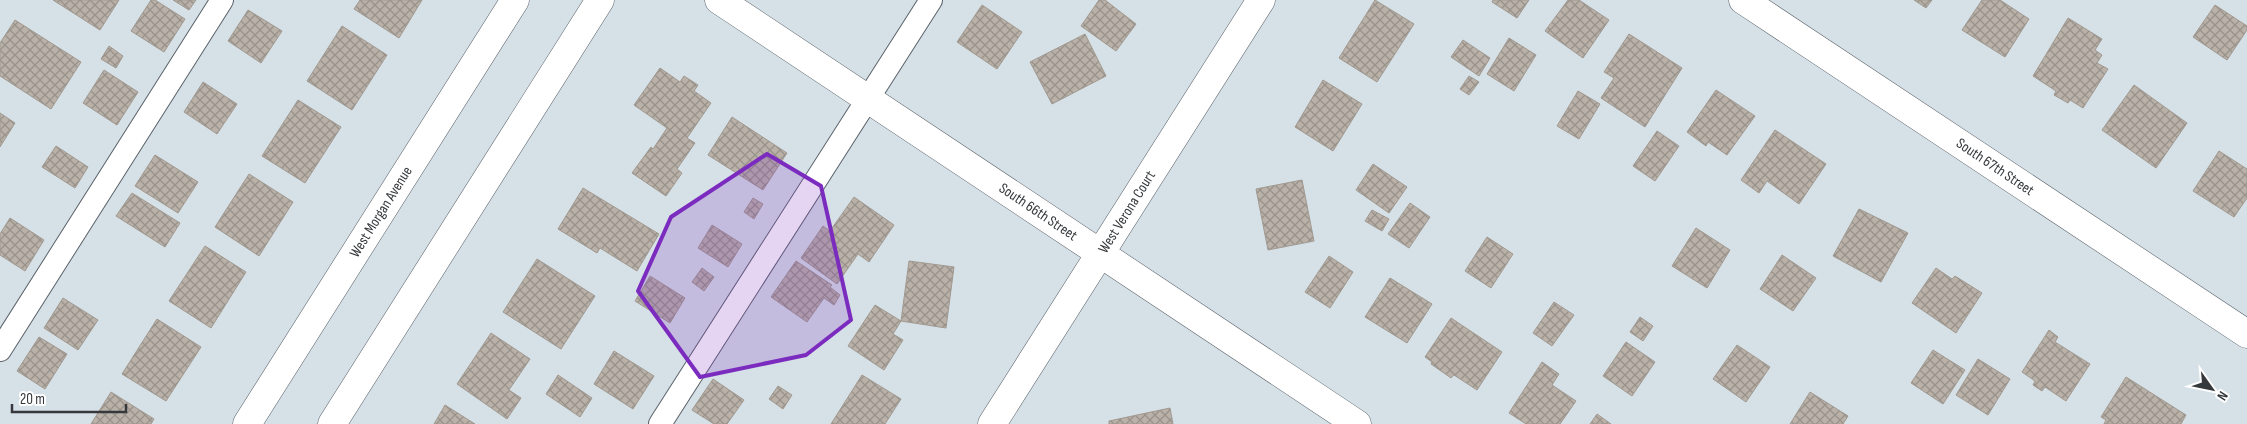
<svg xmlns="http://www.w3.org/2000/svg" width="2247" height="424" viewBox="0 0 2247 424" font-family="'Sofia Sans Condensed',sans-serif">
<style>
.building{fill:url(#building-cross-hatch);stroke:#a09990}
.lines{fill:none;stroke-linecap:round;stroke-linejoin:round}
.service-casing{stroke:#5a6269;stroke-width:24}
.minor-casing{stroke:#5a6269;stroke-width:29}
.tertiary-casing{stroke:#5a6269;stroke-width:29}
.service{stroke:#fff;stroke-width:22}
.minor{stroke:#fff;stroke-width:28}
.tertiary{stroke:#fff;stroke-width:28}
.marked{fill:#7b2cbf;fill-opacity:0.2;stroke:#7b2cbf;stroke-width:4;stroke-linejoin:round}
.labels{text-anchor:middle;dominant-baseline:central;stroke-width:4;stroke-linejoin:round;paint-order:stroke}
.street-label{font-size:15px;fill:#35393c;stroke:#fff}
</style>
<defs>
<pattern id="building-cross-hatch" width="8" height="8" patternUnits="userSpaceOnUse" patternTransform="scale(1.25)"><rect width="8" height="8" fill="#bab2a9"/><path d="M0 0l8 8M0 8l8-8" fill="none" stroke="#98928b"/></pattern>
</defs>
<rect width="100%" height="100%" fill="#d6e0e7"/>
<path class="building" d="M 53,0 L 119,0 L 100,30 Z
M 151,0 L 155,0 L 185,19 L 164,52 L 131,31 Z
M 173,0 L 196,0 L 189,10 Z
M 360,0 L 422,0 L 399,38 L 354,9 Z
M 1099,0 L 1105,0 L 1136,24 L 1116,51 L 1081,26 Z
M 1375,0 L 1414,24 L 1377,82 L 1339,58 Z
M 1493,0 L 1529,0 L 1517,18 L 1492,2 Z
M 1568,0 L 1579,0 L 1609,20 L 1583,58 L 1545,31 Z
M 1914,0 L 1932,0 L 1926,8 Z
M 1982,0 L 2000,0 L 2029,19 L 2005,57 L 1962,30 Z
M 982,5 L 1022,32 L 997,69 L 957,42 Z
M 2215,5 L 2247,26 L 2247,30 L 2227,60 L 2193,37 Z
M 248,10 L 282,31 L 261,63 L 228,41 Z
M 2068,18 L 2102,39 L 2095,50 L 2102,55 L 2097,63 L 2108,69 L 2083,108 L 2070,100 L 2068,103 L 2054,95 L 2056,91 L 2033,76 Z
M 15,20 L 81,62 L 51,109 L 0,76 L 0,43 Z
M 342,26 L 387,55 L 352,110 L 307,81 Z
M 1085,34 L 1106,76 L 1052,104 L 1030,62 Z
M 1629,34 L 1682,68 L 1645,127 L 1601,98 L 1614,78 L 1604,72 Z
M 1509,38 L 1536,55 L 1514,91 L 1487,74 Z
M 1463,40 L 1490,58 L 1479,76 L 1451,57 Z
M 109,46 L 123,56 L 116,68 L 101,59 Z
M 660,68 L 680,82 L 684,76 L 698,85 L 694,91 L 711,103 L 687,138 L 695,143 L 677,169 L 682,173 L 666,196 L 632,173 L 651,147 L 653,149 L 667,128 L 634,105 Z
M 104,70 L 138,92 L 117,125 L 83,103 Z
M 1469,76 L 1479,82 L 1469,95 L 1460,89 Z
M 1323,80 L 1362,104 L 1333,151 L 1295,127 Z
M 203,82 L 237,104 L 217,134 L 184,112 Z
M 2134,85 L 2187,123 L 2156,168 L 2102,130 Z
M 1716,90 L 1755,116 L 1727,155 L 1708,142 L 1706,146 L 1687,132 Z
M 1578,91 L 1600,104 L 1579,139 L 1557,126 Z
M 298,100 L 341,127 L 305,183 L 262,156 Z
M 0,113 L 15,123 L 0,147 Z
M 732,117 L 787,153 L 763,190 L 708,155 Z
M 1775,130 L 1826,164 L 1799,204 L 1767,181 L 1759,193 L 1741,180 Z
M 1657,131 L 1679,146 L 1655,181 L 1633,166 Z
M 56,146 L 88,167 L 75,188 L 42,167 Z
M 2219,151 L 2247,169 L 2247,198 L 2234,217 L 2193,191 Z
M 155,155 L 198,182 L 178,213 L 135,186 Z
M 1373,164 L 1407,187 L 1389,213 L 1356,190 Z
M 249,174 L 293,202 L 259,256 L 215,227 Z
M 1302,180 L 1314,241 L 1268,250 L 1256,189 Z
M 583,188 L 659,234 L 637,271 L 600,248 L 597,253 L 558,229 Z
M 132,193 L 180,223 L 165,247 L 116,216 Z
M 854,197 L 894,225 L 869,262 L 858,254 L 837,284 L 801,258 L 823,226 L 830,231 Z
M 753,198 L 763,204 L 754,219 L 744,212 Z
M 1410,203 L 1430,217 L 1409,248 L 1388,234 Z
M 1859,209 L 1908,233 L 1881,282 L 1833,256 Z
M 1372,210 L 1389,219 L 1382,231 L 1365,221 Z
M 10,218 L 44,240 L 25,271 L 0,255 L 0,234 Z
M 712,225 L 742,244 L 728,267 L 698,248 Z
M 1696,228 L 1730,250 L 1707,288 L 1672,266 Z
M 1487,237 L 1513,254 L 1491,288 L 1465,271 Z
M 205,246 L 246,272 L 211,328 L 169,301 Z
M 1782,255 L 1816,278 L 1793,311 L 1760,289 Z
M 1329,256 L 1353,272 L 1330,308 L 1305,292 Z
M 537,259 L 595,296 L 561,349 L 503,312 Z
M 796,261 L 832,285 L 830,287 L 840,295 L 834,305 L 824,298 L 807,322 L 771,297 Z
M 909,261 L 954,267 L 946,328 L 901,321 Z
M 702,268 L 714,277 L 704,291 L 692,282 Z
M 1936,268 L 1952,279 L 1955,276 L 1982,293 L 1956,333 L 1912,303 Z
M 650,276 L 685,298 L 670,323 L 635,301 Z
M 1390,278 L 1432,304 L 1407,343 L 1365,317 Z
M 63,298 L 98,320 L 78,350 L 44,328 Z
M 1554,302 L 1574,315 L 1552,346 L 1533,333 Z
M 875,305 L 901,321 L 893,334 L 903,340 L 884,370 L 848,346 Z
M 1640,317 L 1653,326 L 1643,341 L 1630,332 Z
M 1451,318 L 1502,352 L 1477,390 L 1454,375 L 1451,378 L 1431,364 L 1432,362 L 1425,357 Z
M 157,319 L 201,347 L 166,401 L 122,374 Z
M 2049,330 L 2058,337 L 2055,342 L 2090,364 L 2066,401 L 2045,387 L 2042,391 L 2033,385 L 2035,381 L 2022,372 Z
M 491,333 L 530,359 L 509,390 L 521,398 L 507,419 L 457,384 Z
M 39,337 L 67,354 L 45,389 L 17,371 Z
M 1626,342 L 1655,362 L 1632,396 L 1603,376 Z
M 1737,345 L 1770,367 L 1746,402 L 1713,379 Z
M 1933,350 L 1965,370 L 1943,404 L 1911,383 Z
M 614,351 L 654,376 L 633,409 L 594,384 Z
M 1978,359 L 2010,379 L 1988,415 L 1956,395 Z
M 1542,362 L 1559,374 L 1552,385 L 1576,401 L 1560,424 L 1526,424 L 1509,413 Z
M 558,375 L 592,398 L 580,417 L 546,394 Z
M 862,375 L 901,399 L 885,424 L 831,424 Z
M 2126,377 L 2186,415 L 2181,424 L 2104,424 L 2106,420 L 2101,417 Z
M 713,379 L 744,400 L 727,424 L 714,424 L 692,410 Z
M 778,386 L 792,395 L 783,409 L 769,399 Z
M 111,392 L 154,419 L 151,424 L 91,424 Z
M 1810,392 L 1848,416 L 1843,424 L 1790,424 Z
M 445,405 L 475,424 L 434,424 Z
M 1170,408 L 1173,424 L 1109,424 L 1109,421 Z
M 1597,414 L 1611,424 L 1590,424 Z"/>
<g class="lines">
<g class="service-casing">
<path id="service" d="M 0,350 L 222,0
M 660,424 L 931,0"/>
</g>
<g class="minor-casing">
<path id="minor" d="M 719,0 L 1357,424
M 1743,0 L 2247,334
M 992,424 L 1261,0"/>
</g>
<g class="tertiary-casing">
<path id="tertiary" d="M 247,424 L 515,0
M 332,424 L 600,0"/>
</g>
<use href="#service" class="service"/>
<use href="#minor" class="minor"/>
<use href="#tertiary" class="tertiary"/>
</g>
<path class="marked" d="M 767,154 L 821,186 L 851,320 L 806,355 L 700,377 L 638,291 L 671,217 Z"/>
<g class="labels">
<g class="street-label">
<text transform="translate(1995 167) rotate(34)">South 67th Street</text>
<text transform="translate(381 212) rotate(-58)">West Morgan Avenue</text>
<text transform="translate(1038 212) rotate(34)">South 66th Street</text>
<text transform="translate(1127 212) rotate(-58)">West Verona Court</text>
</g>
</g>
<g transform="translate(2212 389) rotate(123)" stroke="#ffffff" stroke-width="4" paint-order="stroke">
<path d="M0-4L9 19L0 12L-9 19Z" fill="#35393c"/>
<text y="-8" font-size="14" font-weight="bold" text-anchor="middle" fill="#35393c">N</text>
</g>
<path d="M12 404v8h114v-8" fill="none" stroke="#35393c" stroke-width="2.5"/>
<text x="20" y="404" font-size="15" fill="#35393c" stroke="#ffffff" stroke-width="4" paint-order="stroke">20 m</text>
</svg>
